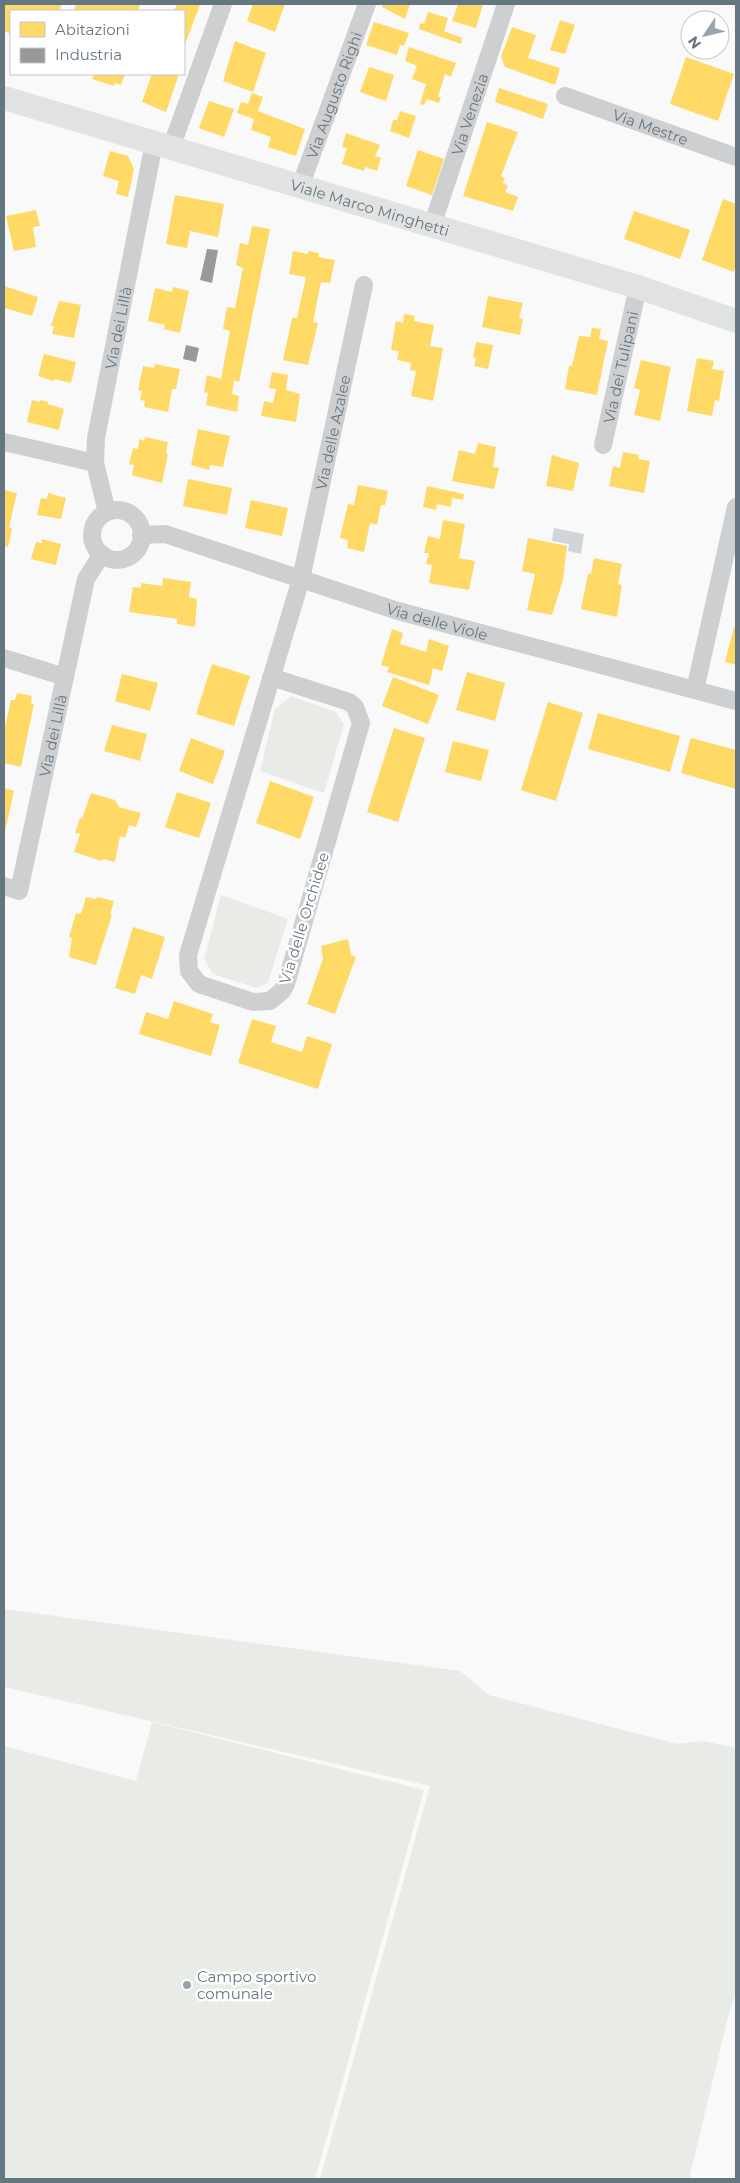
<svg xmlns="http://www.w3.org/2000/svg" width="740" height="2183" viewBox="0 0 740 2183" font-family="Montserrat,sans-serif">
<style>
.green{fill:#e8ebe6}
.water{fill:#ced6d9}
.homes{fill:#ffd966}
.industry{fill:#999}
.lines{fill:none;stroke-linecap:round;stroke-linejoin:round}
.street{stroke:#cecfd0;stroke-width:18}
.secondary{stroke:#e1e2e2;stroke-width:24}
.poi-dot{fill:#99a4ac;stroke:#fff;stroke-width:2}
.labels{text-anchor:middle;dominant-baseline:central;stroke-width:5;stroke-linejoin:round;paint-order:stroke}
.street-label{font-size:15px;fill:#657683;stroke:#fff}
.poi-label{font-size:15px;fill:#657683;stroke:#fff;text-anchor:start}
</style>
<rect width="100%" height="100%" fill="#f9f9f9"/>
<path class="green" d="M 291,696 L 336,712 L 344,724 L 324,793 L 260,771 L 275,709 Z
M 221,895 L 288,919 L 268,982 L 257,988 L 213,974 L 204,959 Z
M 4,1609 L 460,1671 L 489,1695 L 677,1744 L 704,1741 L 736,1748 L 736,1993 L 728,2017 L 689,2179 L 320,2179 L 430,1786 L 4,1687 Z
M 152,1722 L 424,1790 L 315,2179 L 4,2179 L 4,1746 L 136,1781 Z"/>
<path class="water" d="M 554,528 L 584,534 L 581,554 L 568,551 L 569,544 L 552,541 Z"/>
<path class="homes" d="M 4,4 L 62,4 L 59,11 L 11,11 L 11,34 L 4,31 Z
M 76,4 L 140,4 L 138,11 L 77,11 L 74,10 Z
M 177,4 L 200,5 L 184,47 L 184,11 L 174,11 Z
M 253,4 L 285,4 L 275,32 L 247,21 Z
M 383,4 L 410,4 L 405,19 L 382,7 Z
M 458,4 L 483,4 L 476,28 L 452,21 Z
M 428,12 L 448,18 L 444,31 L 462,38 L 461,44 L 419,29 L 420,23 L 424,24 Z
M 560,20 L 575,25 L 565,54 L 550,50 Z
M 374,22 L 409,33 L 404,46 L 400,45 L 397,55 L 366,45 Z
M 512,27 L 536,35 L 528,58 L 560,68 L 555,85 L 505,67 L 501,57 Z
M 235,41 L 266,53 L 253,92 L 223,81 Z
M 409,47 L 456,63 L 451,77 L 445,74 L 438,97 L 441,97 L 439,103 L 427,99 L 424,105 L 420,104 L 426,84 L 412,79 L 417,66 L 405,61 Z
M 686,57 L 734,74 L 718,121 L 670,104 Z
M 369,67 L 394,75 L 386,101 L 360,92 Z
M 94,74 L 125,74 L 121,85 L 115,83 L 114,86 L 92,79 Z
M 152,74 L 179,74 L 166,112 L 142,102 Z
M 499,88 L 548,104 L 543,119 L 495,102 Z
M 252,93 L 263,97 L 258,111 L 305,129 L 296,156 L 268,147 L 271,137 L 251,130 L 254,119 L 237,113 L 241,102 L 248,104 Z
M 209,101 L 234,109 L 224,137 L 199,128 Z
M 400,111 L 416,116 L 409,138 L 390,131 L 393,120 L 397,120 Z
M 487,122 L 518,132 L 501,176 L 505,178 L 503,183 L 508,186 L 505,192 L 518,197 L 513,211 L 463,196 Z
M 346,133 L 380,145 L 375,156 L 381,158 L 377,171 L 365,167 L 364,171 L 342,164 L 347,148 L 342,147 Z
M 418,150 L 444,159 L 432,195 L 406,186 Z
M 110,151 L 128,156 L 134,169 L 128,197 L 116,194 L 119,181 L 103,176 Z
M 175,195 L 224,204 L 218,237 L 190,231 L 187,248 L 166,244 Z
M 723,199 L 736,204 L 736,262 L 734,272 L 702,260 Z
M 36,210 L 40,226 L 33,227 L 36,247 L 14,251 L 6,216 Z
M 634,211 L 690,230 L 680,259 L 624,239 Z
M 252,226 L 270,229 L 239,382 L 234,380 L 232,394 L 239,396 L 237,412 L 206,405 L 208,393 L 204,392 L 207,375 L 221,379 L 230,331 L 223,329 L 227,307 L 235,308 L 243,268 L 236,265 L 240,243 L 248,245 Z
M 293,251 L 308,254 L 308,251 L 319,253 L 318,257 L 335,260 L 330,283 L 321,282 L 313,322 L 318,323 L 308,365 L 283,360 L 292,318 L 297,318 L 306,277 L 289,274 Z
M 4,286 L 38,297 L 32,316 L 4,308 Z
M 173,287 L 189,291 L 180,333 L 164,329 L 165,325 L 148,321 L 155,288 L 172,292 Z
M 488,296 L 523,303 L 519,318 L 523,319 L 520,335 L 482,327 Z
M 59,301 L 81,305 L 74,338 L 52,334 L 54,326 L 51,326 Z
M 404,314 L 415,316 L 414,321 L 434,325 L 430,346 L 443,348 L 433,401 L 411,396 L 416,371 L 410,370 L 411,363 L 397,360 L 399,351 L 391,350 L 396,321 L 403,323 Z
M 592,328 L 601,329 L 599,339 L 608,341 L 597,395 L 565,389 L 569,366 L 572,366 L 579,336 L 590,337 Z
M 476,342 L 493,345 L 488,369 L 474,366 L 476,358 L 473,357 Z
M 44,354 L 76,362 L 71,383 L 54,379 L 53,381 L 38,376 Z
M 697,358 L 714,361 L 712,369 L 724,371 L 719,401 L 715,400 L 712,416 L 687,411 Z
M 641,360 L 671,367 L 660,421 L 634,415 L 640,390 L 634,388 Z
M 155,364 L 180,369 L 176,389 L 172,389 L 168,412 L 144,407 L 145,401 L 140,400 L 142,391 L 138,390 L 143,366 L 154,368 Z
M 272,372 L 288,375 L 286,390 L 300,394 L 296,422 L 261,416 L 264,401 L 273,403 L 276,389 L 269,388 Z
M 32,400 L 40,402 L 40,400 L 48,402 L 48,404 L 64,409 L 59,430 L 27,422 Z
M 198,429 L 230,436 L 223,467 L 210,465 L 209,470 L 191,465 Z
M 145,437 L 168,442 L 166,453 L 168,454 L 162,483 L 132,475 L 134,465 L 129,464 L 133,448 L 138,449 L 139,439 L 144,441 Z
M 478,443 L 496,447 L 493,467 L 499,468 L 494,489 L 452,481 L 459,450 L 475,454 Z
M 623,452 L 639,455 L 638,459 L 650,461 L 644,493 L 609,486 L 613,466 L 620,468 Z
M 552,455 L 579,463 L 573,491 L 546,486 Z
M 188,479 L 232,488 L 227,515 L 183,506 Z
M 358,485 L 388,491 L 385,505 L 381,505 L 377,525 L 370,523 L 364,552 L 347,548 L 348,540 L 340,538 L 348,504 L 354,505 Z
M 427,486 L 464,494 L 463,500 L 452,498 L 451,507 L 437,504 L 436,510 L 423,507 Z
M 4,490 L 17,493 L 9,527 L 12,529 L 8,547 L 4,546 Z
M 48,493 L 66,498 L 61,519 L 37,515 L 41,498 L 47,499 Z
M 251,500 L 288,508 L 282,536 L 245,528 Z
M 443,520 L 465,524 L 459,558 L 475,561 L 469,590 L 429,583 L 432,565 L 426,564 L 429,553 L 424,553 L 428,536 L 440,539 Z
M 528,538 L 567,546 L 563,580 L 552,615 L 527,610 L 535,574 L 522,571 Z
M 42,539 L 61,544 L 56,565 L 31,559 L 36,542 L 42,543 Z
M 594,558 L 622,564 L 618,584 L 622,585 L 617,617 L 581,609 L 588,574 L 591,574 Z
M 163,578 L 191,582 L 189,597 L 197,599 L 195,627 L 177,624 L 177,619 L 129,612 L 133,587 L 141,588 L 141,583 L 162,586 Z
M 734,627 L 736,627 L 736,665 L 725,662 Z
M 392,629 L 403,633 L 400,644 L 426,652 L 429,639 L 449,646 L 442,671 L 433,668 L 429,685 L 387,672 L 389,667 L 381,665 Z
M 212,664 L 250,676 L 234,726 L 196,714 Z
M 467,672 L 505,683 L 495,721 L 456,710 Z
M 122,674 L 158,683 L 150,711 L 115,701 Z
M 393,677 L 439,695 L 428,724 L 382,706 Z
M 17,693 L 32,696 L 31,703 L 34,704 L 21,767 L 4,763 L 4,732 L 11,700 L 15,700 Z
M 548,702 L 583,713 L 556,801 L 521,790 Z
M 598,713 L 680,736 L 670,772 L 588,749 Z
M 112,725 L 147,734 L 140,761 L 104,751 Z
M 394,728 L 425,738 L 398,822 L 367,812 Z
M 191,738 L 225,751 L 213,784 L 179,771 Z
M 691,738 L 736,750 L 736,789 L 681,773 Z
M 453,741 L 489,750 L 481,781 L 445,772 Z
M 270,781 L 314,797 L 300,839 L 256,823 Z
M 4,788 L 14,791 L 5,832 L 4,832 Z
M 177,792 L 211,803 L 199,838 L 165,827 Z
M 91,793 L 115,800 L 119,807 L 141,813 L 136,827 L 129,825 L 125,838 L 120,836 L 115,862 L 103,859 L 102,861 L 74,852 L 80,834 L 75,833 L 80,818 L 82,819 Z
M 86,897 L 96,899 L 97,897 L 114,901 L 110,915 L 112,915 L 96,965 L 69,957 L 72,938 L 69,937 L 76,913 L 81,914 Z
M 133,927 L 165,937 L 152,979 L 141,975 L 135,994 L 115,988 Z
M 348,939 L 351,955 L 356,957 L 335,1014 L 307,1004 L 323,959 L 321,946 Z
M 174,1001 L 213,1014 L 210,1022 L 220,1025 L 211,1056 L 139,1034 L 146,1012 L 168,1019 Z
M 252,1019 L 276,1026 L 271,1042 L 302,1052 L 307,1036 L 332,1044 L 318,1089 L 238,1063 Z"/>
<path class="industry" d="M 207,249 L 218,250 L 212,283 L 200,280 Z
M 186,345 L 199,348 L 196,362 L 183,359 Z"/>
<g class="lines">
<g class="street">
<path id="s1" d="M 565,96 L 736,157"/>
<path d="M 171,148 L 223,4"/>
<path id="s2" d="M 300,187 L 367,4"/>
<path id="s3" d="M 432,226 L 506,4"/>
<path d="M 4,442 L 95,463"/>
<path id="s4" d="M 603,445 L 638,287"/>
<circle cx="117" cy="535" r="25"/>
<path id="s5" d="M 107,512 L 95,463 L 96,438 L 154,143"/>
<path id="s6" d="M 141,535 L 165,534 L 398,611 L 736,701"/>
<path d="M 4,658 L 65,677"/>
<path id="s7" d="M 271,677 L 349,702 L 355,707 L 361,723 L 286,984 L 282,991 L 270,1001 L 253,1002 L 199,984 L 189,971 L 188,955 L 301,579 L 364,285"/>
<path d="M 695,690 L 736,507"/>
<path id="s8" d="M 4,886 L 19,891 L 86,579 L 102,554"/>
</g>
<path class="secondary" id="s9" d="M 4,98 L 638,287 L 736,321"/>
</g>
<circle class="poi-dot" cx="187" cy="1985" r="5"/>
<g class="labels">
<g class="street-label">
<text stroke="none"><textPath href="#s2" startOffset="98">Via Augusto Righi</textPath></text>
<text stroke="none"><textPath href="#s3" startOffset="118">Via Venezia</textPath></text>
<text stroke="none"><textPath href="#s1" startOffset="91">Via Mestre</textPath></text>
<text stroke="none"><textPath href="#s9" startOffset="382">Viale Marco Minghetti</textPath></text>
<text stroke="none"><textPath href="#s5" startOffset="188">Via dei Lillà</textPath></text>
<text stroke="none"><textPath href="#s4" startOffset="80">Via dei Tulipani</textPath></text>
<text stroke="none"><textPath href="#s7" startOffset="1051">Via delle Azalee</textPath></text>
<text stroke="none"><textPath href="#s6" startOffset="310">Via delle Viole</textPath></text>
<text stroke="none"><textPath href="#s8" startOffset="175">Via dei Lillà</textPath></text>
<text transform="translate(304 918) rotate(-73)">Via delle Orchidee</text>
</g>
<g class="poi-label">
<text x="197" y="1976">Campo sportivo<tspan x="197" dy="17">comunale</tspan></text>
</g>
</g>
<rect width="740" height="2183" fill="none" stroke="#657683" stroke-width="10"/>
<rect x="10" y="10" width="175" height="65" fill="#ffffff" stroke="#c1c8cd"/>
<rect x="20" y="22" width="25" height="15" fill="#ffd966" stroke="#c1c8cd"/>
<text x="55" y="35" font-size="15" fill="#657683">Abitazioni</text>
<rect x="20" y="48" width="25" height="15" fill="#999999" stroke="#c1c8cd"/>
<text x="55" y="60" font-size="15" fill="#657683">Industria</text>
<g transform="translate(705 35) rotate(235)"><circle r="24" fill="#ffffff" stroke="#c1c8cd"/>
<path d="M0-4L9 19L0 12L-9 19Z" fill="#99a4ac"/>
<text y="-8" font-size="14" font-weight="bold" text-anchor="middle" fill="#657683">N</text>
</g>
</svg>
